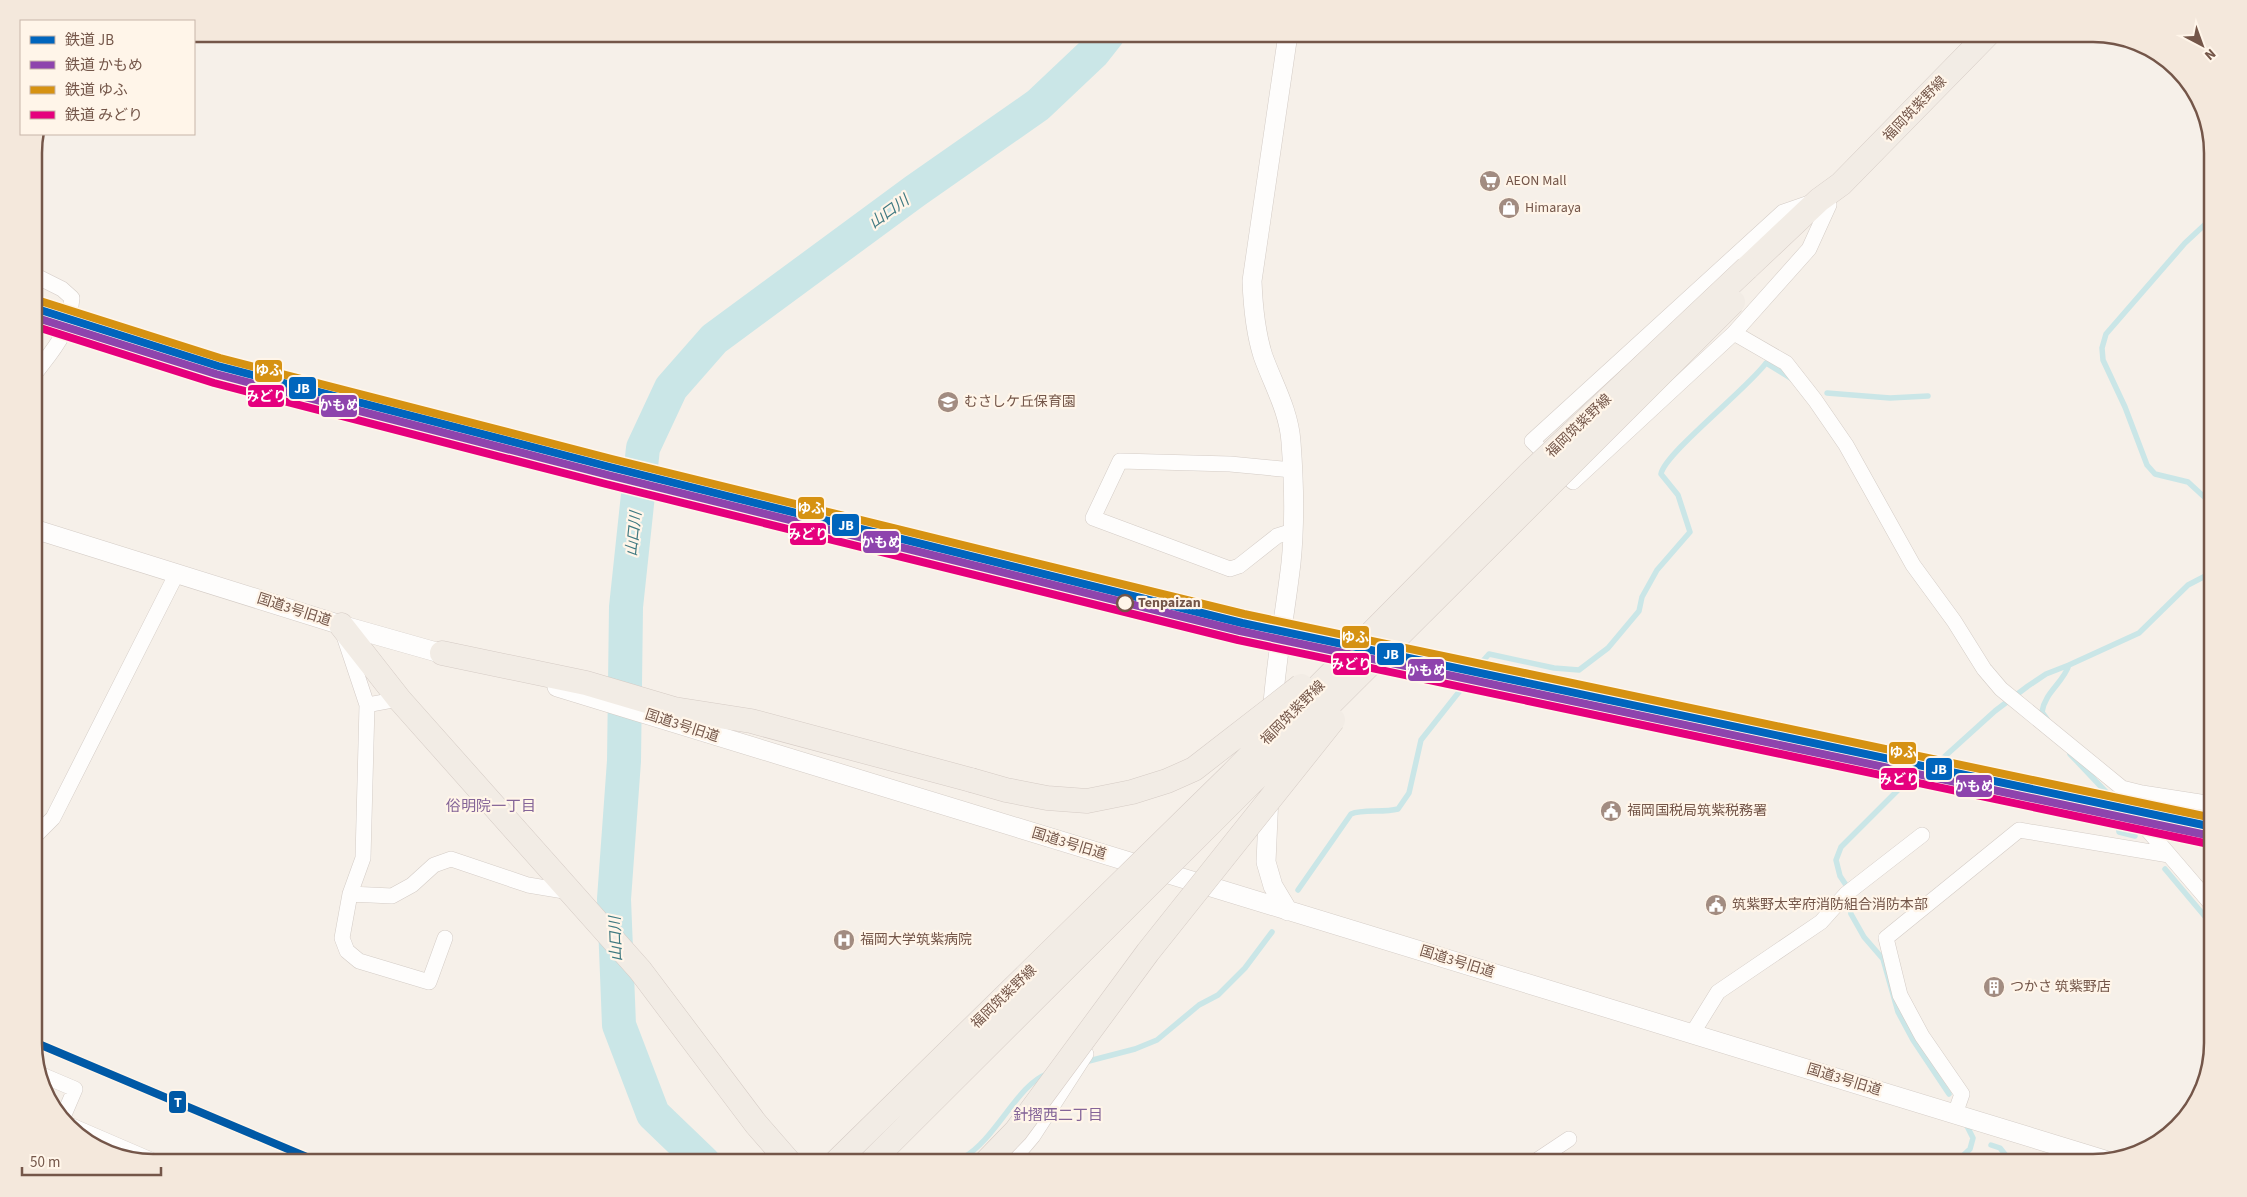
<svg xmlns="http://www.w3.org/2000/svg" width="2247" height="1197" viewBox="0 0 2247 1197" font-family="'Source Sans 3','Noto Sans JP',sans-serif">
<style>
.lines{fill:none;stroke-linecap:round;stroke-linejoin:round}
.stream{stroke:#cae6e7;stroke-width:5.5}
.river{stroke:#cae6e7;stroke-width:34}
.minor-casing{stroke:#d4ccc6;stroke-width:16}
.tertiary-casing{stroke:#d4ccc6;stroke-width:20}
.primary-casing{stroke:#d5cbc5;stroke-width:25}
.minor{stroke:#fefdfc;stroke-width:15}
.tertiary{stroke:#fefdfc;stroke-width:19}
.primary{stroke:#f2ece5;stroke-width:24}
.primary-bridge-casing{stroke:#d5cbc5;stroke-width:25;stroke-linecap:butt}
.primary-bridge{stroke:#f2ece5;stroke-width:24}
.rail-1-casing{stroke:#fff5e9;stroke-width:11}
.rail-2-casing{stroke:#fff5e9;stroke-width:11}
.rail-3-casing{stroke:#fff5e9;stroke-width:11}
.rail-4-casing{stroke:#fff5e9;stroke-width:11}
.rail-5-casing{stroke:#fff5e9;stroke-width:11}
.rail-1{stroke:#0065bd;stroke-width:8}
.rail-2{stroke:#8e44ad;stroke-width:8}
.rail-3{stroke:#d69212;stroke-width:8}
.rail-4{stroke:#e5007d;stroke-width:8}
.rail-5{stroke:#0059a6;stroke-width:8}
.stop-dot{fill:#fff5e9;stroke:#745649;stroke-width:2.5}
.labels{text-anchor:middle;dominant-baseline:central;stroke-width:4.5;stroke-linejoin:round;paint-order:stroke}
.street-label{font-size:14px;fill:#745649;stroke:#fff5e9}
.poi-label{font-size:14px;fill:#745649;stroke:#fff5e9;text-anchor:start}
.stop-label{font-size:14px;font-weight:bold;fill:#745649;stroke:#fff5e9;text-anchor:start}
.water-label{font-size:15px;font-style:italic;fill:#3f7981;stroke:#fff5e9}
.neighbourhood-label{font-size:15px;fill:#846498;stroke:#fff5e9}
.rim{fill:none;stroke:#745649;stroke-width:2.5}
.line-badge{stroke:#fff5e9;stroke-width:2}
.badge-label{font-size:14px;text-anchor:middle;font-weight:bold;fill:#fff}
</style>
<rect width="100%" height="100%" fill="#f6f0e9"/>
<g class="lines">
<path class="stream" d="M 2213,217 L 2185,243 L 2106,334 L 2102,348 L 2103,360 L 2125,407 L 2147,465 L 2155,474 L 2188,482 L 2213,505
M 1827,393 L 1890,398 L 1928,396
M 1482,662 L 1489,654 L 1554,668 L 1579,670 L 1608,648 L 1639,611 L 1642,597 L 1657,570 L 1690,532 L 1678,495 L 1661,474 C 1664,454 1748,388 1766,363 L 1792,379
M 2047,719 L 2042,712 C 2045,692 2063,683 2069,665 L 2139,633 L 2188,585 L 2213,572
M 2070,754 L 2107,793 L 2121,802
M 1927,761 L 1943,758 L 1995,711 L 2028,686 L 2046,674 L 2069,665
M 1912,776 L 1841,847 L 1836,860 L 1840,876 L 1846,885 L 1851,914 L 1864,937 L 1883,959 L 1898,1012 L 1913,1040 L 1949,1094
M 2118,820 L 2119,832 L 2135,836
M 2165,869 L 2213,926
M 1298,890 L 1351,814 C 1363,809 1383,813 1398,809 L 1409,793 L 1421,740 L 1466,683
M 1085,1062 L 1135,1049 L 1157,1040 L 1199,1005 L 1218,995 L 1245,968 L 1272,932
M 1991,1145 L 2000,1148 L 2012,1163
M 927,1163 C 938,1160 955,1163 964,1157 C 995,1140 1018,1084 1047,1074
M 1955,1163 L 1970,1149 L 1973,1138 L 1967,1126"/>
<path class="river" d="M 704,1163 L 653,1114 L 619,1025 L 614,899 L 624,761 L 626,607 L 643,448 L 671,388 L 714,339 L 915,191 L 1038,105 L 1093,53 L 1108,34"/>
<g class="minor-casing">
<path id="minor" d="M 1809,203 L 1783,212 L 1532,441 L 1573,482 L 1734,333 L 1809,249 L 1829,205
M 34,275 L 62,289 L 72,298 C 69,334 55,347 34,375
M 1734,333 L 1786,363 L 1815,400 L 1846,445 L 1913,565 L 1954,621 L 1984,669 L 2001,689 L 2122,788 L 2142,793 L 2213,804
M 1292,470 L 1230,464 L 1120,461 L 1093,518 L 1230,569 L 1239,566 L 1277,536 L 1293,531
M 345,639 L 367,705
M 399,699 L 367,705 L 363,858 L 350,894 L 342,938 L 347,951 L 359,961 L 429,982 L 445,938
M 2142,793 L 2146,828 L 2213,906
M 34,837 L 53,818 L 177,573
M 350,894 L 392,896 L 412,885 L 434,865 L 451,859 L 528,885 L 570,892
M 1692,1034 L 1718,992 L 1821,922 L 1846,894 L 1922,835
M 42,1075 L 75,1089 L 63,1117
M 1955,1114 L 1962,1094 L 1922,1036 L 1900,995 L 1886,938 L 2019,830 L 2169,855
M 72,1126 L 158,1163
M 1010,1163 L 1033,1136 L 1086,1054
M 1533,1163 L 1569,1139"/>
</g>
<g class="tertiary-casing">
<path id="tertiary" d="M 34,529 L 341,625 L 454,657
M 557,687 L 2105,1160
M 1272,717 C 1275,665 1285,615 1291,563 C 1295,524 1294,481 1291,442 C 1289,411 1273,384 1263,356 C 1255,331 1253,307 1252,281 L 1288,34
M 1269,795 L 1266,862 L 1273,886 L 1288,911"/>
</g>
<g class="primary-casing">
<path id="primary" d="M 1747,268 L 1819,200 L 1841,184 L 1988,34
M 341,625 L 399,699 L 640,970 L 756,1124 L 790,1163
M 442,653 L 586,683 L 674,709 L 751,721 L 971,780"/>
</g>
<use href="#minor" class="minor"/>
<use href="#tertiary" class="tertiary"/>
<use href="#primary" class="primary"/>
<g class="primary-bridge-casing">
<path id="primary-bridge" d="M 971,780 L 1006,790 L 1047,798 L 1087,801 L 1132,792 L 1167,781 L 1194,769 L 1301,686
M 835,1163 L 1230,776 L 1530,473 L 1747,268
M 870,1163 L 1733,302
M 985,1163 L 1016,1131 L 1148,952 L 1333,720"/>
</g>
<use href="#primary-bridge" class="primary-bridge"/>
<g class="rail-1-casing">
<path id="rail-1" d="M 34,308 L 218,366 L 610,467 L 1242,623 L 2213,827"/>
</g>
<g class="rail-2-casing">
<path id="rail-2" d="M 34,317 L 216,374 L 608,475 L 1240,631 L 2211,836"/>
</g>
<g class="rail-3-casing">
<path id="rail-3" d="M 37,300 L 220,358 L 612,459 L 1244,614 L 2213,818"/>
</g>
<g class="rail-4-casing">
<path id="rail-4" d="M 34,326 L 214,383 L 606,484 L 1238,640 L 2209,844"/>
</g>
<g class="rail-5-casing">
<path id="rail-5" d="M 34,1042 L 321,1163"/>
</g>
<use href="#rail-1" class="rail-1"/>
<use href="#rail-2" class="rail-2"/>
<use href="#rail-3" class="rail-3"/>
<use href="#rail-4" class="rail-4"/>
<use href="#rail-5" class="rail-5"/>
</g>
<defs>
<g id="supermarket-disc" transform="scale(1.125)"><circle r="9.5" fill="#a28c81" stroke="#fff5e9"/><path d="M-6-5.5h2.5l.6 2H6L4.5 2H-2.5L-4.4-4H-6ZM-1.5 3.2a1.3 1.3 0 1 0 .1 0ZM3 3.2a1.3 1.3 0 1 0 .1 0Z" fill="#fff"/></g>
<g id="shop-disc" transform="scale(1.125)"><circle r="9.5" fill="#a28c81" stroke="#fff5e9"/><path d="M-5-2.5h2.3a2.7 3.5 0 0 1 5.4 0H5L5.5 6h-11ZM-1.5-2.5h3a1.5 2.3 0 0 0-3 0Z" fill="#fff"/></g>
<g id="school-disc" transform="scale(1.125)"><circle r="9.5" fill="#a28c81" stroke="#fff5e9"/><path d="M0-5L7-2L0 1L-7-2ZM-4 1L0 2.5L4 1V4Q0 6-4 4Z" fill="#fff"/></g>
<g id="civic-disc" transform="scale(1.125)"><circle r="9.5" fill="#a28c81" stroke="#fff5e9"/><path d="M-.6-6.5H3V-4.5H.6V-3L4-1V1h2V6H-6V1h2V-1L-.6-3ZM-1.2 2.5V6h2.4V2.5Z" fill="#fff"/></g>
<g id="hospital-disc" transform="scale(1.125)"><circle r="9.5" fill="#a28c81" stroke="#fff5e9"/><path d="M-5-5h3v3.5h4V-5h3V5h-3V1.5h-4V5h-3Z" fill="#fff"/></g>
<g id="building-disc" transform="scale(1.125)"><circle r="9.5" fill="#a28c81" stroke="#fff5e9"/><path d="M-4-6H4V6H1V3H-1V6H-4ZM-2.5-4.3h1.7v1.8h-1.7ZM.8-4.3h1.7v1.8H.8ZM-2.5-1h1.7V.8h-1.7ZM.8-1h1.7V.8H.8Z" fill="#fff"/></g>
</defs>
<g fill-rule="evenodd">
<use href="#supermarket-disc" x="1490" y="181"/>
<use href="#shop-disc" x="1509" y="208"/>
<use href="#school-disc" x="948" y="402"/>
<use href="#civic-disc" x="1611" y="811"/>
<use href="#civic-disc" x="1716" y="905"/>
<use href="#hospital-disc" x="844" y="940"/>
<use href="#building-disc" x="1994" y="987"/>
</g>
<circle class="stop-dot" cx="1125" cy="603" r="8"/>
<g class="labels">
<g class="street-label">
<text transform="translate(1915 109) rotate(-46)">福岡筑紫野線</text>
<text transform="translate(1579 426) rotate(-44)">福岡筑紫野線</text>
<text transform="translate(294 610) rotate(18)">国道3号旧道</text>
<text transform="translate(1293 713) rotate(-45)">福岡筑紫野線</text>
<text transform="translate(682 726) rotate(18)">国道3号旧道</text>
<text transform="translate(1069 844) rotate(17)">国道3号旧道</text>
<text transform="translate(1457 962) rotate(17)">国道3号旧道</text>
<text transform="translate(1004 997) rotate(-44)">福岡筑紫野線</text>
<text transform="translate(1844 1080) rotate(17)">国道3号旧道</text>
</g>
<g class="poi-label">
<text x="1506" y="181">AEON Mall</text>
<text x="1525" y="208">Himaraya</text>
<text x="964" y="402">むさしケ丘保育園</text>
<text x="1627" y="811">福岡国税局筑紫税務署</text>
<text x="1732" y="905">筑紫野太宰府消防組合消防本部</text>
<text x="860" y="940">福岡大学筑紫病院</text>
<text x="2010" y="987">つかさ 筑紫野店</text>
</g>
<g class="stop-label">
<text x="1138" y="603">Tenpaizan</text>
</g>
<g class="water-label">
<text transform="translate(889 212) rotate(-36)">山口川</text>
<text transform="translate(634 534) rotate(-84)">山口川</text>
<text transform="translate(616 939) rotate(-92)">山口川</text>
</g>
<g class="neighbourhood-label">
<text x="491" y="806">俗明院一丁目</text>
<text x="1058" y="1115">針摺西二丁目</text>
</g>
</g>
<path d="M0 0H2247V1197H0ZM153 42H2093A111 111 0 0 1 2204 153V1043A111 111 0 0 1 2093 1154H153A111 111 0 0 1 42 1043V153A111 111 0 0 1 153 42Z" fill="#f4e8dc" fill-rule="evenodd"/>
<path class="rim" d="M153 42H2093A111 111 0 0 1 2204 153V1043A111 111 0 0 1 2093 1154H153A111 111 0 0 1 42 1043V153A111 111 0 0 1 153 42Z"/>
<g class="line-badge">
<rect x="254" y="359" width="29" height="24" rx="5" fill="#d69212"/>
<rect x="288" y="376" width="29" height="24" rx="5" fill="#0065bd"/>
<rect x="247" y="384" width="38" height="24" rx="5" fill="#e5007d"/>
<rect x="320" y="394" width="38" height="24" rx="5" fill="#8e44ad"/>
<rect x="797" y="496" width="28" height="24" rx="5" fill="#d69212"/>
<rect x="831" y="513" width="29" height="24" rx="5" fill="#0065bd"/>
<rect x="789" y="522" width="38" height="24" rx="5" fill="#e5007d"/>
<rect x="862" y="530" width="38" height="24" rx="5" fill="#8e44ad"/>
<rect x="1341" y="625" width="29" height="24" rx="5" fill="#d69212"/>
<rect x="1376" y="642" width="29" height="24" rx="5" fill="#0065bd"/>
<rect x="1332" y="652" width="38" height="24" rx="5" fill="#e5007d"/>
<rect x="1407" y="658" width="38" height="24" rx="5" fill="#8e44ad"/>
<rect x="1888" y="741" width="29" height="24" rx="5" fill="#d69212"/>
<rect x="1925" y="757" width="28" height="24" rx="5" fill="#0065bd"/>
<rect x="1880" y="767" width="38" height="24" rx="5" fill="#e5007d"/>
<rect x="1955" y="774" width="38" height="24" rx="5" fill="#8e44ad"/>
<rect x="168" y="1090" width="19" height="24" rx="5" fill="#0059a6"/>
</g>
<g class="badge-label">
<text x="269" y="375">ゆふ</text>
<text x="302" y="393">JB</text>
<text x="266" y="401">みどり</text>
<text x="339" y="410">かもめ</text>
<text x="811" y="513">ゆふ</text>
<text x="846" y="530">JB</text>
<text x="808" y="539">みどり</text>
<text x="881" y="547">かもめ</text>
<text x="1355" y="642">ゆふ</text>
<text x="1391" y="659">JB</text>
<text x="1351" y="669">みどり</text>
<text x="1426" y="675">かもめ</text>
<text x="1903" y="757">ゆふ</text>
<text x="1939" y="774">JB</text>
<text x="1899" y="784">みどり</text>
<text x="1974" y="791">かもめ</text>
<text x="178" y="1107">T</text>
</g>
<rect x="20" y="20" width="175" height="115" fill="#fff5e9" stroke="#c7b5a9"/>
<rect x="30" y="36" width="25" height="8" fill="#0065bd" stroke="#c7b5a9"/>
<text x="65" y="45" font-size="15" fill="#745649">鉄道 JB</text>
<rect x="30" y="61" width="25" height="8" fill="#8e44ad" stroke="#c7b5a9"/>
<text x="65" y="70" font-size="15" fill="#745649">鉄道 かもめ</text>
<rect x="30" y="86" width="25" height="8" fill="#d69212" stroke="#c7b5a9"/>
<text x="65" y="95" font-size="15" fill="#745649">鉄道 ゆふ</text>
<rect x="30" y="111" width="25" height="8" fill="#e5007d" stroke="#c7b5a9"/>
<text x="65" y="120" font-size="15" fill="#745649">鉄道 みどり</text>
<g transform="translate(2202 45) rotate(139)" stroke="#fff5e9" stroke-width="4" paint-order="stroke">
<path d="M0-4L9 19L0 12L-9 19Z" fill="#745649"/>
<text y="-8" font-size="14" font-weight="bold" text-anchor="middle" fill="#745649">N</text>
</g>
<path d="M22 1167v8h139v-8" fill="none" stroke="#745649" stroke-width="2.5"/>
<text x="30" y="1167" font-size="15" fill="#745649" stroke="#fff5e9" stroke-width="4" paint-order="stroke">50 m</text>
</svg>
